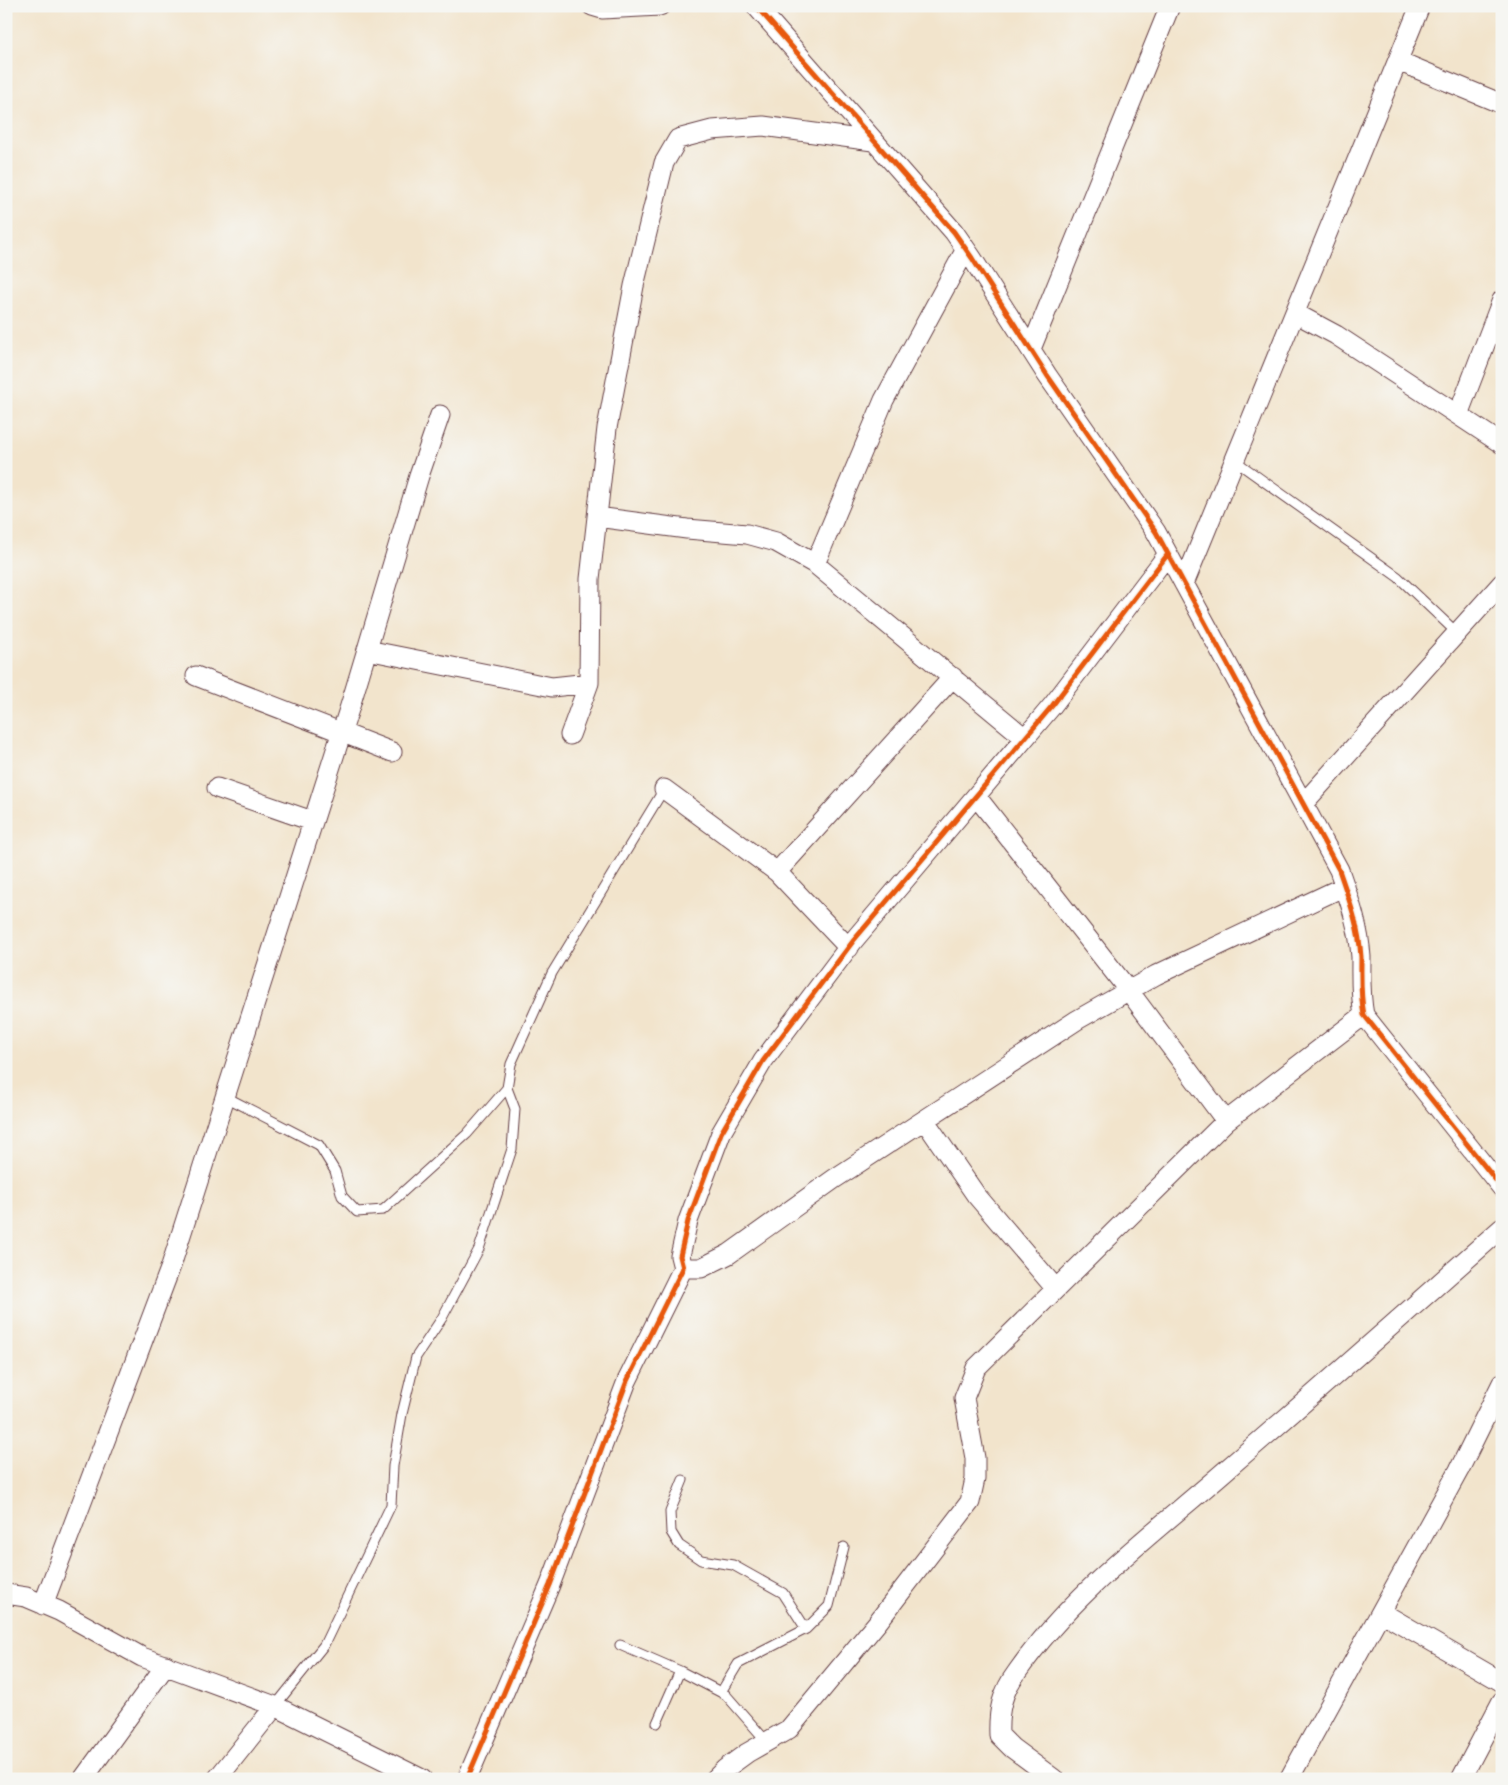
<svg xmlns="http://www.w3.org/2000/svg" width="1508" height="1785" viewBox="0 0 1508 1785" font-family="Pangolin,sans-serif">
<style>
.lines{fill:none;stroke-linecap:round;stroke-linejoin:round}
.lane-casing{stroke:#633d43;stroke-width:11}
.street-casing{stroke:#633d43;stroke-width:21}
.lane{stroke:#fff;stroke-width:9}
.street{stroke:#fff;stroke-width:19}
.cycleway-casing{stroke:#f6f6f2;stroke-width:8}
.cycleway{stroke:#e8590c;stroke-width:5}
</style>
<rect width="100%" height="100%" fill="#f6f6f2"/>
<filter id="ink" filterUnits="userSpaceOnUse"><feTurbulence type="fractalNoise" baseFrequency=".02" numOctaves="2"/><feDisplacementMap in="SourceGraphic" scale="10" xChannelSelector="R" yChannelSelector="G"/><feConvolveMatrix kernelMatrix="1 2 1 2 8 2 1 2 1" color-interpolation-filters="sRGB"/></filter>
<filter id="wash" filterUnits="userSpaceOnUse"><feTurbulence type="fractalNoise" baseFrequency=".0096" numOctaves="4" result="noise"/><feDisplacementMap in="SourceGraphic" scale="20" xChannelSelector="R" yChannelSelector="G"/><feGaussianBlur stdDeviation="1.12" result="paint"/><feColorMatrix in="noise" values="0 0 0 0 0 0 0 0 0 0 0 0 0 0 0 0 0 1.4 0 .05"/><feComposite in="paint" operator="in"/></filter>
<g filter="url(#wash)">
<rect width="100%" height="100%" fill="#f2e4cc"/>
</g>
<g filter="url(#ink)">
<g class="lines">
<g class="lane-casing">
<path id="lane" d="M 1234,460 L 1398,577 L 1457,633
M 224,1096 L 319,1145 L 335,1171 L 342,1196 L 357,1212 L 383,1210 L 467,1134 L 507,1088
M 683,1480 L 670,1512 L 671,1532 L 679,1545 L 701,1560 L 733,1565 L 783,1593 L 806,1629
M 620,1645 L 680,1671 L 726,1695 L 768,1743
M 721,1692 L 738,1664 L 806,1629 L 829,1606 L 844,1547
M 275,1706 L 324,1645 L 391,1505 L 393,1466 L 402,1414 L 416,1357 L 442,1318 L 479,1249 L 512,1149 L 515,1109 L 507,1088 L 511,1064 L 552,973 L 664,789
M 657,1723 L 680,1671"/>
</g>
<g class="street-casing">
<path id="street" d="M 592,6 L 602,9 L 660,6
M 756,6 L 954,232 L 972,258 L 1047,375 L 1156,532 L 1339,870 C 1349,899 1359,926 1361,957 C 1361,977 1360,995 1364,1015 L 1502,1188
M 1398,61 L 1502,104
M 1295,313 L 1336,335 L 1502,444
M 1031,349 L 1170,6
M 1458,415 L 1502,300
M 597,517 L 687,529 L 747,534 L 776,542 L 815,564 L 1025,738
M 815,564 L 884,400 L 966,249
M 1184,584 L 1420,6
M 367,650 L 552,687 L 589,683
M 196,676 L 392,752
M 570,735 L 589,683 L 590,579 L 607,428 L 634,286 L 664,163 L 678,139 L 712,130 L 763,126 L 873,141
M 217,788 L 312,821
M 664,789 L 777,872 L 849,948
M 976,796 L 1129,991 L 1226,1121
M 1303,804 L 1502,583
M 777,872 L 953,677
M 925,1121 L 976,1195 L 1056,1289
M 683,1268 L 701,1268 L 729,1254 L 834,1179 L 1077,1020 L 1156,975 L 1345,886
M 6,1594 L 26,1597 L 59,1611 L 142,1657 L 275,1706 L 422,1779
M 43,1605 L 171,1266 L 351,703 L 419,476 L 440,415
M 1381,1612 L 1502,1682
M 83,1779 L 166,1665
M 217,1779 L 275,1706
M 467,1779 L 550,1585 L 627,1381 L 683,1268 L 680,1256 L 688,1221 L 721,1133 L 763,1061 L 854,940 L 1052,706 L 1168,554
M 715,1779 L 725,1769 L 747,1753 L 789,1729 L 877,1623 L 970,1502 L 975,1479 L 975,1458 L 964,1398 L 976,1368 L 1226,1121 L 1364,1015
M 1054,1779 L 1012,1748 L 999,1735 C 998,1711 1002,1692 1017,1672 C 1073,1592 1154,1533 1226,1470 C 1319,1390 1410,1309 1502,1228
M 1289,1779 L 1459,1470 L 1502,1383
M 1461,1779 L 1502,1701"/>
</g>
<use href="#lane" class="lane"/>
<use href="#street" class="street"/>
<g class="cycleway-casing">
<path id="cycleway" d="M 756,6 L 954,232 L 972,258 L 1047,375 L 1156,532 L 1339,870 C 1349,899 1359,926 1361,957 C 1361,977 1360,995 1364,1015 L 1502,1188
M 467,1779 L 550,1585 L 627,1381 L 683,1268 L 680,1256 L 688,1221 L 721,1133 L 763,1061 L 854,940 L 1052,706 L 1168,554"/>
</g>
<use href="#cycleway" class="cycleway"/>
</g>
</g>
<rect width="1508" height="1785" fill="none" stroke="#f6f6f2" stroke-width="25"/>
</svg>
